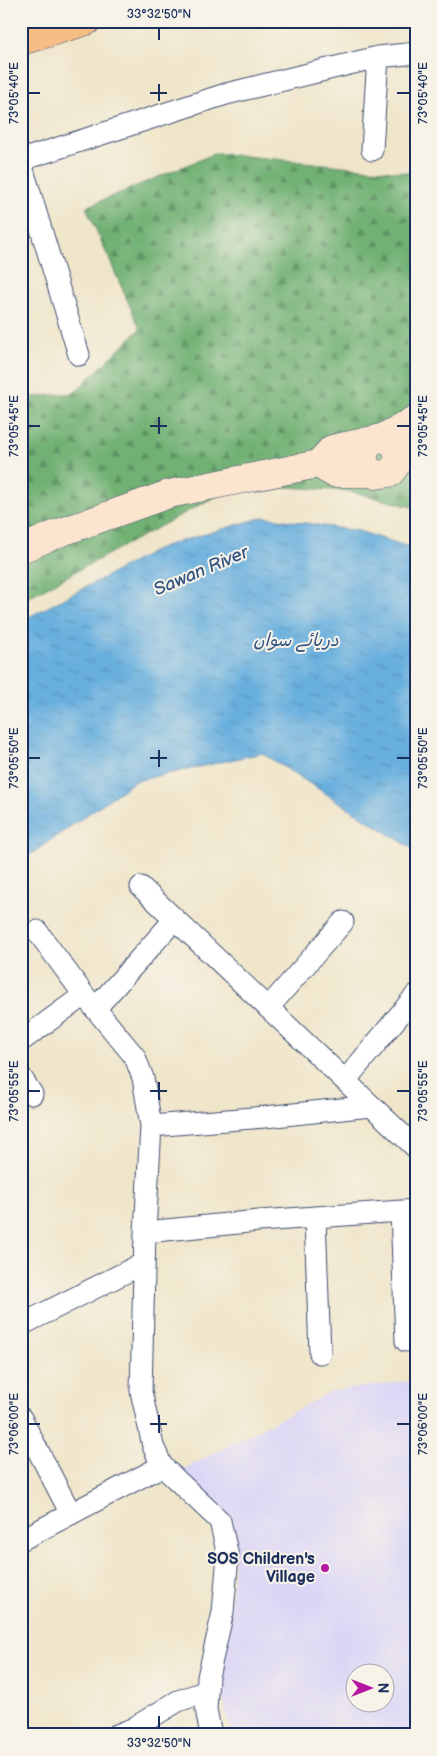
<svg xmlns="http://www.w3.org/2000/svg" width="437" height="1756" viewBox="0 0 437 1756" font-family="'Balsamiq Sans','Playpen Sans Arabic',sans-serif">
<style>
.built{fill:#dcd6f6;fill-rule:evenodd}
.forest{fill:url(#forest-firs);stroke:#467068}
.water{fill:url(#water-ripples);stroke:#416f9e}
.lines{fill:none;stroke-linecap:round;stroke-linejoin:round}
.street-casing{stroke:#3b4a6e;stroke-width:23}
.secondary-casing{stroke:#3b4a6e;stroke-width:29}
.primary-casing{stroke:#3b4a6e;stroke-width:29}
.street{stroke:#fff;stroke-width:21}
.secondary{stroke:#fbe5cf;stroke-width:28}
.primary{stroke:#f6be87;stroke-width:28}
.ticks{fill:none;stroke:#1b2f5e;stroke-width:2}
.poi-dot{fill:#b5179e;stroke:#f7f3e8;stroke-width:2}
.labels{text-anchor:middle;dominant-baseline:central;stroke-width:4;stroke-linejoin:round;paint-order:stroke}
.poi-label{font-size:16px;font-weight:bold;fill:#1b2f5e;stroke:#f7f3e8;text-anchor:end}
.water-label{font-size:18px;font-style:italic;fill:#325584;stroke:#f7f3e8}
.neatline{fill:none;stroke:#1b2f5e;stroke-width:2}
.ticks-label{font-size:12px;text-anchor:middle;fill:#1b2f5e}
</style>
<defs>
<pattern id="forest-firs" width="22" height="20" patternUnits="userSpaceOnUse" patternTransform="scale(1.25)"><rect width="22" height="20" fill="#71b173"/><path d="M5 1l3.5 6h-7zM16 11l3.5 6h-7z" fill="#5c9062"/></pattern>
<pattern id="water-ripples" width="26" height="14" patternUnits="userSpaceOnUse" patternTransform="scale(1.25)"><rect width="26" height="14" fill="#67afde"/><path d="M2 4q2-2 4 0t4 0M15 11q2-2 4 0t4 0" fill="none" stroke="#548fb7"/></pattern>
</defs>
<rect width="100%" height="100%" fill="#f7f3e8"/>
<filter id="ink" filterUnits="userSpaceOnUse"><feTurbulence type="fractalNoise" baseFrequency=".02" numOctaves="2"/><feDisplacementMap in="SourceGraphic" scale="10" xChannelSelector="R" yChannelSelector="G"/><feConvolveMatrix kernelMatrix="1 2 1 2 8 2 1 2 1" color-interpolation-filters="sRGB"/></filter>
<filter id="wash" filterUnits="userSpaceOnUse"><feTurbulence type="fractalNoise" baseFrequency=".0096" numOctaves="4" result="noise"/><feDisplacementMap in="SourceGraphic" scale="20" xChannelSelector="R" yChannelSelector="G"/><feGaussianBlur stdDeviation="1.12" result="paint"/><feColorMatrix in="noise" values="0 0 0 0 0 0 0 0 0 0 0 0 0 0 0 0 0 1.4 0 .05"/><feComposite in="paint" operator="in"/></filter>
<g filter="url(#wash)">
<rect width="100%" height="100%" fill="#efe5c9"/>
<path class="built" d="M 416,1380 L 416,1735 L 232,1735 L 218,1679 L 231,1603 L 236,1532 L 212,1497 L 178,1472 L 333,1391 ZM 354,1674 L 384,1674 L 384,1704 L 354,1704 Z"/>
<path class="forest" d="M 216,153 L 411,173 L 416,175 L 416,508 L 349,491 L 239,484 L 21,601 L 21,398 L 74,393 L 140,329 L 86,207 Z"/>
<path class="water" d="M 264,517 L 358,531 L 416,549 L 416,851 L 262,753 L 135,781 L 21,861 L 21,621 L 164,546 Z"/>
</g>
<g filter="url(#ink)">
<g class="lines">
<g class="street-casing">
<path id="street" d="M 372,150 L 378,57
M 21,160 L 226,94 L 378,57 L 416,53
M 21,163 L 79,355
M 141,887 L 416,1148
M 37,931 L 84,995 L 135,1057 L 143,1078 L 151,1126 L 145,1232 L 141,1391 L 153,1446 L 162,1466 L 220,1521 L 228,1556 L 223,1612 L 208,1677 L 206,1709 L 211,1735
M 268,1008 L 343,922
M 95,1009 L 175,919
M 21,1041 L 84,995
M 21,1077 L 32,1094
M 345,1081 L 416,995
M 151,1126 L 265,1117 L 371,1106
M 401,1211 L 406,1341
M 315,1217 L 320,1353
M 145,1232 L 259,1221 L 416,1210
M 21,1325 L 144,1263
M 21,1418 L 71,1514
M 21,1540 L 162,1466
M 117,1735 L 132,1729 L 178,1701 L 207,1691"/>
</g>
<g class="secondary-casing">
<path id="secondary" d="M 382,438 L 416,419
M 318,464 L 333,473 L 371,473
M 21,549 L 59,533 L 169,494 L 318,464 L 332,449 L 382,438 L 390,441 L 396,446 L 399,461 L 390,473 L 376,475 L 366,468 L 363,454 L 370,442"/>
</g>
<g class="primary-casing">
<path id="primary" d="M 21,41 L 87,21"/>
</g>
<use href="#street" class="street"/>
<use href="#secondary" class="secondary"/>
<use href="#primary" class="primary"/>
</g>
</g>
<path class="ticks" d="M 159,28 L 159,40M 159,84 L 159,101M 28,93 L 40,93M 150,93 L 167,93M 397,93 L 410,93M 159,417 L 159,434M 28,426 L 40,426M 150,426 L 167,426M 397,426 L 410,426M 159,750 L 159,767M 28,758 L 40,758M 150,758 L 167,758M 397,758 L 410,758M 159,1082 L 159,1100M 28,1091 L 40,1091M 150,1091 L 167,1091M 397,1091 L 410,1091M 159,1415 L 159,1433M 28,1424 L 40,1424M 150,1424 L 167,1424M 397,1424 L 410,1424M 159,1716 L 159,1728"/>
<circle class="poi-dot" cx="325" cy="1568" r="5"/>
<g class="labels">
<g class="poi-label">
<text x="315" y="1559">SOS Children's<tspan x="315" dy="18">Village</tspan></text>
</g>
<g class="water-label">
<text transform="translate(201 571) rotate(-23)">Sawan River</text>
<text x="296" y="640">دریائے سواں</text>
</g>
</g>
<rect width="437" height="1756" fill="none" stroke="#f7f3e8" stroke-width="55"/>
<g transform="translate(370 1688) rotate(90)"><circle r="24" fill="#f7f3e8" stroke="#9fa5b1"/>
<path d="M0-4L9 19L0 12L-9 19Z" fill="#b5179e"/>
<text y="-8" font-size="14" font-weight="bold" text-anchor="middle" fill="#1b2f5e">N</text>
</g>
<rect x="28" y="28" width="382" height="1700" class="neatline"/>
<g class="ticks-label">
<text x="159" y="18">33°32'50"N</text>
<text transform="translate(423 93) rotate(-90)" y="4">73°05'40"E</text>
<text transform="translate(14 93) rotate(-90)" y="4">73°05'40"E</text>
<text transform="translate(14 426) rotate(-90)" y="4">73°05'45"E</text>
<text transform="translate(423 426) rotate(-90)" y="4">73°05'45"E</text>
<text transform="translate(423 758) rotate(-90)" y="4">73°05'50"E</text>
<text transform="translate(14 758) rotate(-90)" y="4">73°05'50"E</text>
<text transform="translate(423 1091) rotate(-90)" y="4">73°05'55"E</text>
<text transform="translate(14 1091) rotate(-90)" y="4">73°05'55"E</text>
<text transform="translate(14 1424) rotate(-90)" y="4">73°06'00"E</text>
<text transform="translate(423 1424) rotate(-90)" y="4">73°06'00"E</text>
<text x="159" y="1747">33°32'50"N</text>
</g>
</svg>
